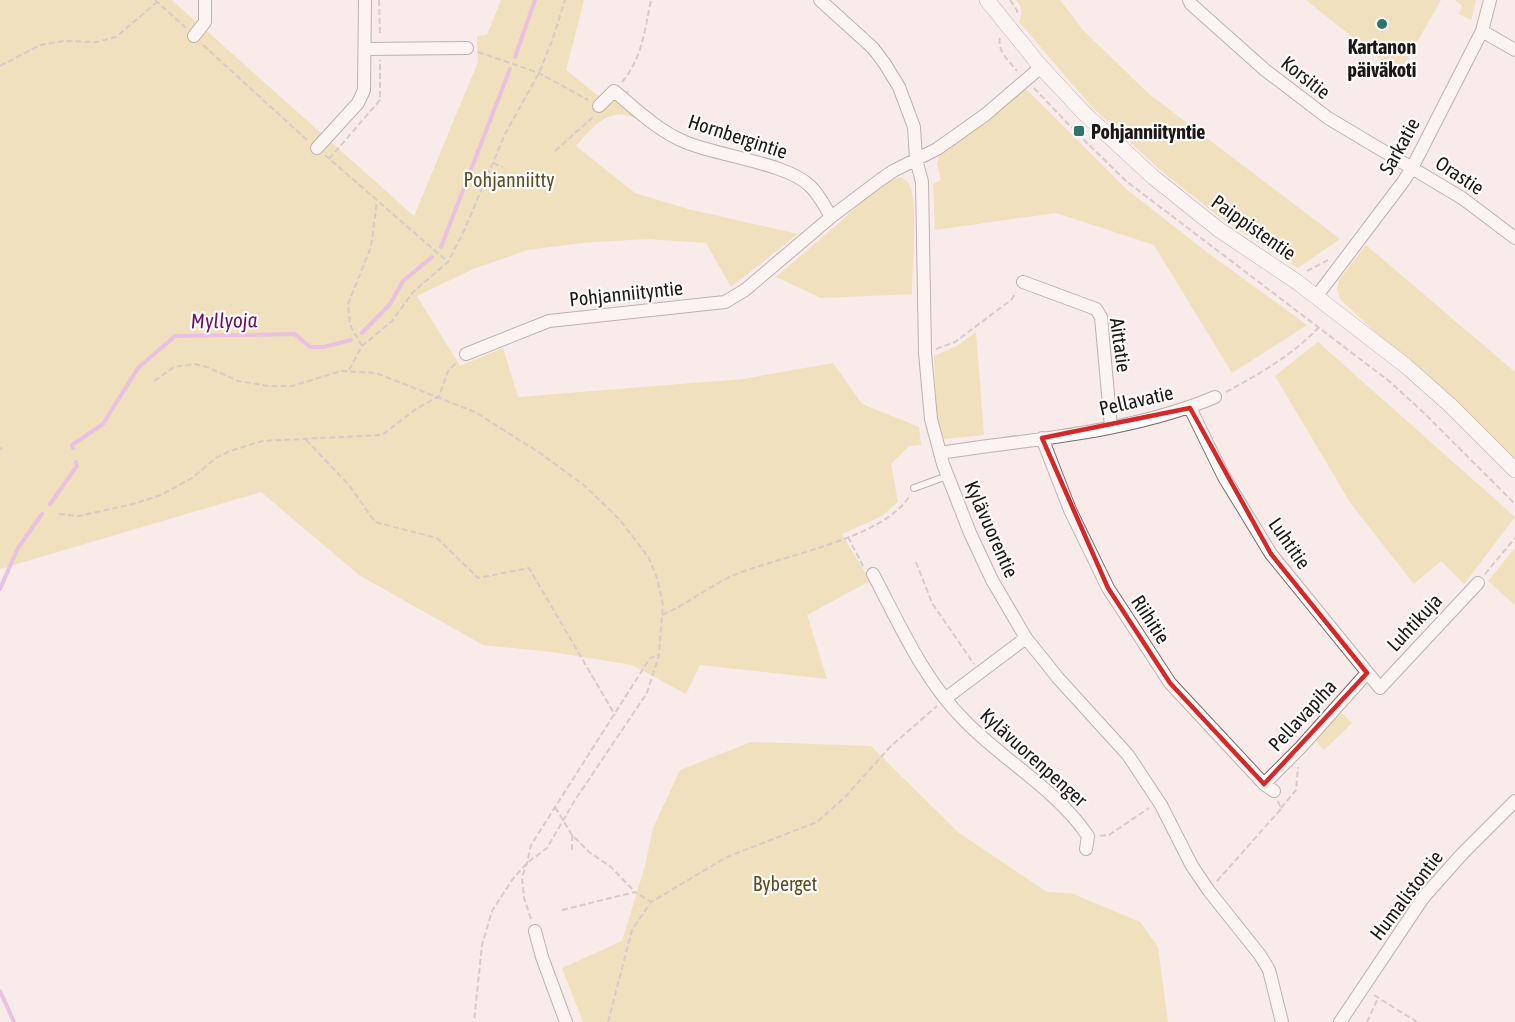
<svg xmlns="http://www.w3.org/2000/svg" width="1515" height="1022" viewBox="0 0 1515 1022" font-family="'Asap Condensed',sans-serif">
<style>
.green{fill:#e9d289}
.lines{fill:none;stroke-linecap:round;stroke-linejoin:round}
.stream{stroke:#d78fd7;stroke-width:4}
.service-casing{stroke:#776c6a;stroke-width:8}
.minor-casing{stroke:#776c6a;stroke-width:14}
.tertiary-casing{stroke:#776c6a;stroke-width:16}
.path{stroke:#afa5a3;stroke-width:2;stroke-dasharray:6 3;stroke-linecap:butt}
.service{stroke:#fff;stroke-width:6}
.minor{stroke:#fff;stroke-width:12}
.tertiary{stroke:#fff;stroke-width:15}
.marked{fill:none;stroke:#d62828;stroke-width:4.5;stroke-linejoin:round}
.poi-dot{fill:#2d756f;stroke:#fefbfb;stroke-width:2}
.labels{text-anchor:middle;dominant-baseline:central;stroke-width:4.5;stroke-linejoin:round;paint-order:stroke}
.poi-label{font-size:20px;font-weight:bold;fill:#1b1716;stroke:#fefbfb}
.street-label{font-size:20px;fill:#1b1716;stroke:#fefbfb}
.park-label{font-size:20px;fill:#5b4e23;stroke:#fefbfb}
.water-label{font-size:21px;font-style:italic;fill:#69116c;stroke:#fefbfb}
</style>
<rect width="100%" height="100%" fill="#f8ebe9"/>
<path class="green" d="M 0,0 L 172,0 L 414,216 L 478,62 L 477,36 L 487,35 L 501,0 L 584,0 L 566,70 L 601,98 L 629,90 L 629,97 L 638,104 L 638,120 C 610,104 593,127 576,146 L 635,193 L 688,209 L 798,234 L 731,287 L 706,243 L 646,239 L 582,243 L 528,250 L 473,269 L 417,296 L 460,366 L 503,348 L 518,397 L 743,379 L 833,363 L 862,404 L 919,427 L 921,445 L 909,446 L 891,464 L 898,502 L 882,516 L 842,534 L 870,581 L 807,615 L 827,679 L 700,665 L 686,694 L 632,665 L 552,652 L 483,645 L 359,575 L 261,492 L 0,569 Z
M 1016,0 L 1060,0 L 1083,30 L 1149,94 L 1340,239 L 1298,268 L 1223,220 L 1159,169 L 1092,107 L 1019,22 C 1023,12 1022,8 1016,0 Z
M 1306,0 L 1441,0 L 1400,72 L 1381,60 Z
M 1455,0 L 1476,0 L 1471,20 L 1459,14 L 1462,6 Z
M 1026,89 L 1126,189 L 1208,253 L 1307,325 L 1232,373 L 1154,245 L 1056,213 L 935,230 L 933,184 L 941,180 L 937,164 L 940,153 L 955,145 Z
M 900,177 C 905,179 908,181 910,186 C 918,207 912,269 912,294 L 821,298 L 776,277 L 841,221 L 882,183 Z
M 1366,245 L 1515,372 L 1515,462 L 1341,300 L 1337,289 L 1339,280 Z
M 976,332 L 984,435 L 944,439 L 937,419 L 934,356 L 957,346 Z
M 1318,342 L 1515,517 L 1464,584 L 1441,561 L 1414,584 L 1351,504 L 1275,376 Z
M 1515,548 L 1515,605 L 1488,581 Z
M 1342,713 L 1352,723 L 1324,750 L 1314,739 Z
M 751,742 L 871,746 L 959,833 L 1047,892 L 1071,893 L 1140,922 L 1158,947 L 1168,1022 L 583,1022 L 562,968 L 622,941 L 645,866 L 653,828 L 680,770 Z"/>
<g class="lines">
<path class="stream" d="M 515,57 L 535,0
M 441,247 L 510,69
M 362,333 L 390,304 L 403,281 L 432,257
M 73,448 L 72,445 L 103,424 L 138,368 L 175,336 L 295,334 L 310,347 L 324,347 L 351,340
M 50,504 L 77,466 L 76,462
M 0,589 L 18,548 L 42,514
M 0,991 L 14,1022"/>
<g class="service-casing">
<path id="service" d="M 914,488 L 947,476"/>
</g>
<g class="minor-casing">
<path id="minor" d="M 820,0 L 873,48 L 885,64 L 899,87 L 914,127 L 916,159 L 922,182 L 925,353 L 931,419 L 943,464 L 970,533 L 992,580 L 1026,638 L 1058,678 L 1128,755 L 1161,805 L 1192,866 L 1209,891 L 1260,955 L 1269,970 L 1282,1022
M 1189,0 L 1191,4 L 1265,70 L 1328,118 L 1462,198 L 1515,238
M 1482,31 L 1515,50
M 194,36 L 205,22 L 205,0
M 365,49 L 467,48
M 599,106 L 614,91 C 636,109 658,131 685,142 C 718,156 787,163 810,186 C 819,194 825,207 831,217
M 317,148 L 358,103 L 364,90 L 365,0
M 1023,282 L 1096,309 L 1101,317 L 1111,427
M 1316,297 L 1403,182 L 1412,168 L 1482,31 L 1490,0
M 466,354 L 549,321 L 725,302 L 745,290 L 831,217 L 880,180 L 893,171 L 937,149 L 985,115 L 1041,67
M 1190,408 L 1224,477 L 1271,554 L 1380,688 L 1478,583
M 1042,438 L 1070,510 L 1108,588 L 1170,683 L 1264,784 L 1274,791
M 940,453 C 1030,439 1130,433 1215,397
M 873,574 C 900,625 923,679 965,721 C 1004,761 1056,789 1088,836 L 1086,849
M 946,698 L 1026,638
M 1264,784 L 1301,747 L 1367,673
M 535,931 L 542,957 L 566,1022
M 1340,1022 L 1423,898 L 1462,854 L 1515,801"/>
</g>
<g class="tertiary-casing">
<path id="tertiary" d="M 987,0 L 1041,67 L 1085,114 L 1153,177 L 1218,229 L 1297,282 L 1406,366 L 1450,405 L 1515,470"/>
</g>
<path class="path" d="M 155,0 L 186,28
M 379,0 L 380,36
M 1010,0 L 1017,10 L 1017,15
M 1000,38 C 997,51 1009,61 1017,71
M 203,45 L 307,140
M 478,52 L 539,73 L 588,100
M 0,66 L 40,45 L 63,41 L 97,42 L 116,37 L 157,2
M 622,82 C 642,59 645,29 651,0
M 1034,88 L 1070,126 L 1079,131 L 1082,138 L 1126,181 L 1389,381 L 1423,412 L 1515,504
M 555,151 L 593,117
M 325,155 L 448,262
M 329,159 L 380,100 L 380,60
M 493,163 L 503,167
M 1307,271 L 1328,260
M 362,346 L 350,325 L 348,304 L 371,247 L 377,201
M 936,349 L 955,342 L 1011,300 L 1016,292
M 349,370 L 362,346 L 392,321 L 413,292 L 448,262 L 464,231 L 505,134 L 539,73 L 552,41 L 565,0
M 154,381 L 174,367 L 195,364 L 207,367 L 238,381 L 269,386 L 292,386 L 341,371 L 376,373 L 475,412 L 540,453 L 585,486 L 620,520 L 649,558 L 657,578 L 663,605 L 662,615 L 659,655 L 647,693 L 575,800 L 547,848 L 527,863 L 512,880 L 492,911 L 482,945 L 474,1022
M 1226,392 C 1259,374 1293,355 1319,327
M 306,440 L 349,485 L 375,522 L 437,538 L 478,578 L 529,568 L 615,715
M 0,448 L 2,449
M 59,514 L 79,516 L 133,504 L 161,495 L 192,478 L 216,458 L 230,451 L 262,441 L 382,435 L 416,409 L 439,396 L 448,371 L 457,362
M 848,537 L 863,566
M 916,562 L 932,603 L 974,664
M 1485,574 L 1515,538
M 662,615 C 688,604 709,586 734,575 C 779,556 885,539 910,495
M 555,807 L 572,835 L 589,852 L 611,867 L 635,892
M 1281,808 L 1296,790 L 1298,767
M 1100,836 L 1109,835 L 1149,808
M 572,850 L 572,835
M 1217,881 L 1281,809 L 1278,801
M 562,910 L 635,892 L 651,902
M 531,919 L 524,898 L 522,877 L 527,863 L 531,845 L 650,658 L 659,655
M 1374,995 L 1417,1022
M 608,1022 L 632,930 L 651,902 L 727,857 L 817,822 L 845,797 L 891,746 L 937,706
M 1367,1022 L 1378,998"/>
<use href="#service" class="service"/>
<use href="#minor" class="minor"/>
<use href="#tertiary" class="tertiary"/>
</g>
<path d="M0 0H1515V1022H0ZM 1190,408 L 1271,554 L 1367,673 L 1264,784 L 1170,683 L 1108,588 L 1042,438 Z" fill="#f8ebe9" fill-opacity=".55" fill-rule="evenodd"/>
<path class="marked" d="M 1190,408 L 1271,554 L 1367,673 L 1264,784 L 1170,683 L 1108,588 L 1042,438 Z"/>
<g class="poi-dot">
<circle cx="1382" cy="24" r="6"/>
<rect x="1073" y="125" width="12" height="12" rx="3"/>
</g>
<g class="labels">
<g class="poi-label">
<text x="1382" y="46">Kartanon<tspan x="1382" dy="23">päiväkoti</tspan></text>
<text x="1091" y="131" text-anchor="start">Pohjanniityntie</text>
</g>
<g class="street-label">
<text transform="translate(1306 77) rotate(38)">Korsitie</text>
<text transform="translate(738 136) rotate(18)">Hornbergintie</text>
<text transform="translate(1399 146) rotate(-61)">Sarkatie</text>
<text transform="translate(1460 175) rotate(33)">Orastie</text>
<text transform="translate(1254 227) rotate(35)">Paippistentie</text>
<text transform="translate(626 293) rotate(-6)">Pohjanniityntie</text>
<text transform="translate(1121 345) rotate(82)">Aittatie</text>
<text transform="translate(1136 400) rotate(-13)">Pellavatie</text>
<text transform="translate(992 529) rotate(66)">Kylävuorentie</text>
<text transform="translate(1290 543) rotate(55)">Luhtitie</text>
<text transform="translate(1151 619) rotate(57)">Riihitie</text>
<text transform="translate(1414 622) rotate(-47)">Luhtikuja</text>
<text transform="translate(1302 715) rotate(-47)">Pellavapiha</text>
<text transform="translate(1034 757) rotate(42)">Kylävuorenpenger</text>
<text transform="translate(1406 895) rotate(-53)">Humalistontie</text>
</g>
<g class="park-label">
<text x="509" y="179">Pohjanniitty</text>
<text x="785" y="883">Byberget</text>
</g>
<g class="water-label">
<text transform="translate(224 320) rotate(-1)">Myllyoja</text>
</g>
</g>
</svg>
